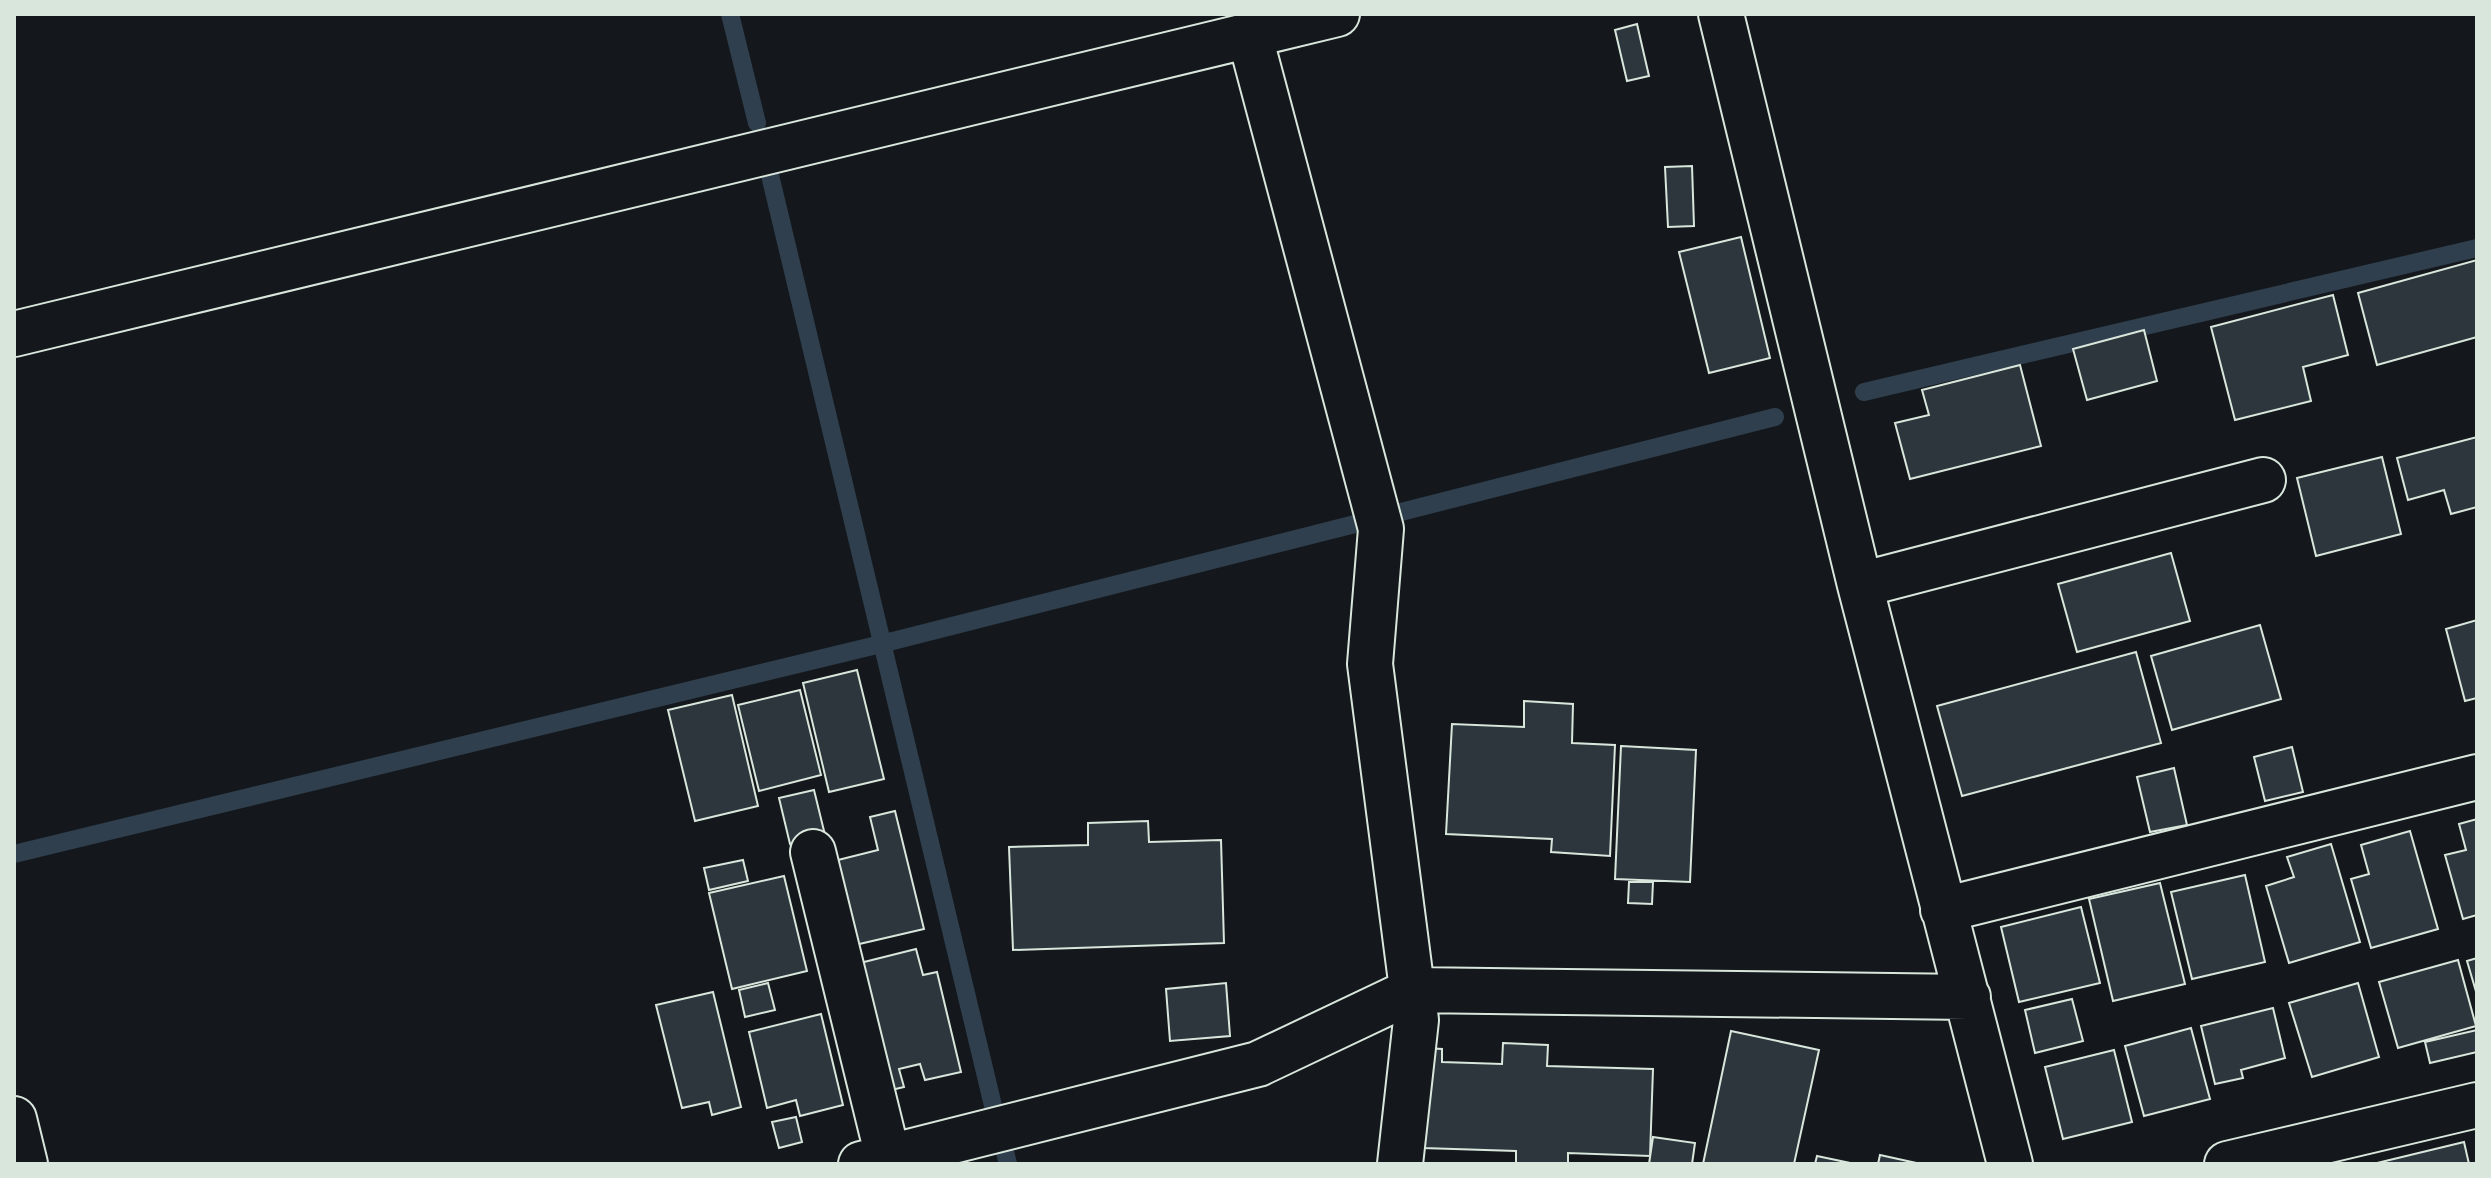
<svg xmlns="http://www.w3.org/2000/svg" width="2491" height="1178" viewBox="0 0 2491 1178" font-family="Ubuntu,sans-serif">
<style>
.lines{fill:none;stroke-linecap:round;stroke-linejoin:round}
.stream{stroke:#2f3f4d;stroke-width:18}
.building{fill:#2c363c;stroke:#d8e6dc;stroke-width:2}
.minor-casing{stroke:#d8e6dc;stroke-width:48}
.minor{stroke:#14181c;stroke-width:44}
</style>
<rect width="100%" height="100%" fill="#14181c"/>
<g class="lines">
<path class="stream" d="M 730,14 L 757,123
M 769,171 L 995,1114
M 1864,392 L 2477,248
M 1397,513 L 1775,417
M 14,854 L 881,644 L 1359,523
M 1004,1148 L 1008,1164"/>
</g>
<path class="building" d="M 1637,24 L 1649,76 L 1627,81 L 1615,30 Z
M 1692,166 L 1694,226 L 1668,227 L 1665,167 Z
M 1741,237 L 1770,358 L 1709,373 L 1679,252 Z
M 2477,260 L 2477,337 L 2377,365 L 2358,293 Z
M 2333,295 L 2348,355 L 2303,367 L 2311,401 L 2235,420 L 2211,327 Z
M 2144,330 L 2157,381 L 2087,400 L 2073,349 Z
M 2020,365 L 2041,446 L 1910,479 L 1895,423 L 1929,415 L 1922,390 Z
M 2477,437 L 2477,507 L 2451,514 L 2444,490 L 2408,500 L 2397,458 Z
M 2382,457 L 2401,534 L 2316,556 L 2297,478 Z
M 2171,553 L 2190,621 L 2077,652 L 2058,584 Z
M 2477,620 L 2477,698 L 2465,701 L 2446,629 Z
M 2260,625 L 2281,699 L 2172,730 L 2151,656 Z
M 2136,652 L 2161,743 L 1962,796 L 1937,706 Z
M 857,670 L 884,779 L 829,792 L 803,683 Z
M 800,690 L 821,775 L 759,791 L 738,705 Z
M 732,695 L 758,806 L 695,821 L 668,710 Z
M 1524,701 L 1573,704 L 1572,743 L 1615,745 L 1610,856 L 1551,852 L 1552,839 L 1446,834 L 1452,724 L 1524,727 Z
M 1621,746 L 1696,750 L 1690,882 L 1615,879 Z
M 2292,747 L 2303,792 L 2265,801 L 2254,757 Z
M 2174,768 L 2187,825 L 2150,832 L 2137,777 Z
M 814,790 L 825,835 L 790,844 L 779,798 Z
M 895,811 L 924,929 L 855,945 L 834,861 L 878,850 L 870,817 Z
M 2477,819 L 2477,915 L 2463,919 L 2445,855 L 2466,850 L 2459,824 Z
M 1148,821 L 1149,842 L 1221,840 L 1224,943 L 1013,950 L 1009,847 L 1088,845 L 1088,823 Z
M 2410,831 L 2438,929 L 2371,948 L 2351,879 L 2369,874 L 2361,845 Z
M 2331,844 L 2360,942 L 2289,963 L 2266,886 L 2294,877 L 2287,857 Z
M 743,860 L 748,881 L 709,890 L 704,868 Z
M 2245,875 L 2265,962 L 2192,979 L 2171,892 Z
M 784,876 L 807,971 L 732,989 L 709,893 Z
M 1629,882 L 1653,882 L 1652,904 L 1628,903 Z
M 2160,883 L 2185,984 L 2113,1001 L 2089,899 Z
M 2081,907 L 2100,983 L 2019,1002 L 2001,927 Z
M 916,949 L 923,975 L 937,972 L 961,1072 L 925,1080 L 920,1064 L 899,1069 L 904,1087 L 887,1091 L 856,964 Z
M 2477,958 L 2477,995 L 2467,961 Z
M 2458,960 L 2476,1026 L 2398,1048 L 2379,982 Z
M 768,983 L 775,1010 L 745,1017 L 739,990 Z
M 1226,983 L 1230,1036 L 1170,1041 L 1166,989 Z
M 2358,983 L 2379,1057 L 2312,1077 L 2289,1003 Z
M 713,992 L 741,1107 L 712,1115 L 709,1102 L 682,1108 L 656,1005 Z
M 2072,999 L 2083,1041 L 2035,1053 L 2025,1010 Z
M 2273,1008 L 2285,1058 L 2241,1070 L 2243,1078 L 2215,1084 L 2201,1026 Z
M 821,1014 L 843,1105 L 800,1116 L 796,1100 L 767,1108 L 749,1032 Z
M 2191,1028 L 2210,1099 L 2144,1116 L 2125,1046 Z
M 2477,1030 L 2477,1052 L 2430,1063 L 2425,1042 Z
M 1731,1031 L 1819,1050 L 1794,1164 L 1703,1164 Z
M 1503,1043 L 1548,1045 L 1547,1066 L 1653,1069 L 1650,1156 L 1568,1153 L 1568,1164 L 1516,1164 L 1516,1151 L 1423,1148 L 1426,1048 L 1442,1049 L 1442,1062 L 1502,1064 Z
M 2114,1050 L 2132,1122 L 2063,1139 L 2045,1067 Z
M 796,1117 L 802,1142 L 779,1148 L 772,1122 Z
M 1653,1137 L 1695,1143 L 1692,1164 L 1649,1164 Z
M 2464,1142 L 2469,1164 L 2373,1164 Z
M 1880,1155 L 1921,1164 L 1878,1164 Z
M 1817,1156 L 1855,1164 L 1815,1164 Z"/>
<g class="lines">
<g class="minor-casing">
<path id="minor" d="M 1721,14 L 1860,585 L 2010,1164
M 1250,37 L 1381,529 L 1370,664 L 1416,1020 L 1400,1164
M 14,334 L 1337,14
M 1860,585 L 2263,480
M 813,852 L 888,1157
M 1943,910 L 2477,777
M 14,1119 L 25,1164
M 861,1164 L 1258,1064 L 1414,990 L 1968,997
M 2227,1164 L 2477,1105"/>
</g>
<use href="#minor" class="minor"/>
</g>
<rect width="2491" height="1178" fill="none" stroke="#d8e6dc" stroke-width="32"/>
</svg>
